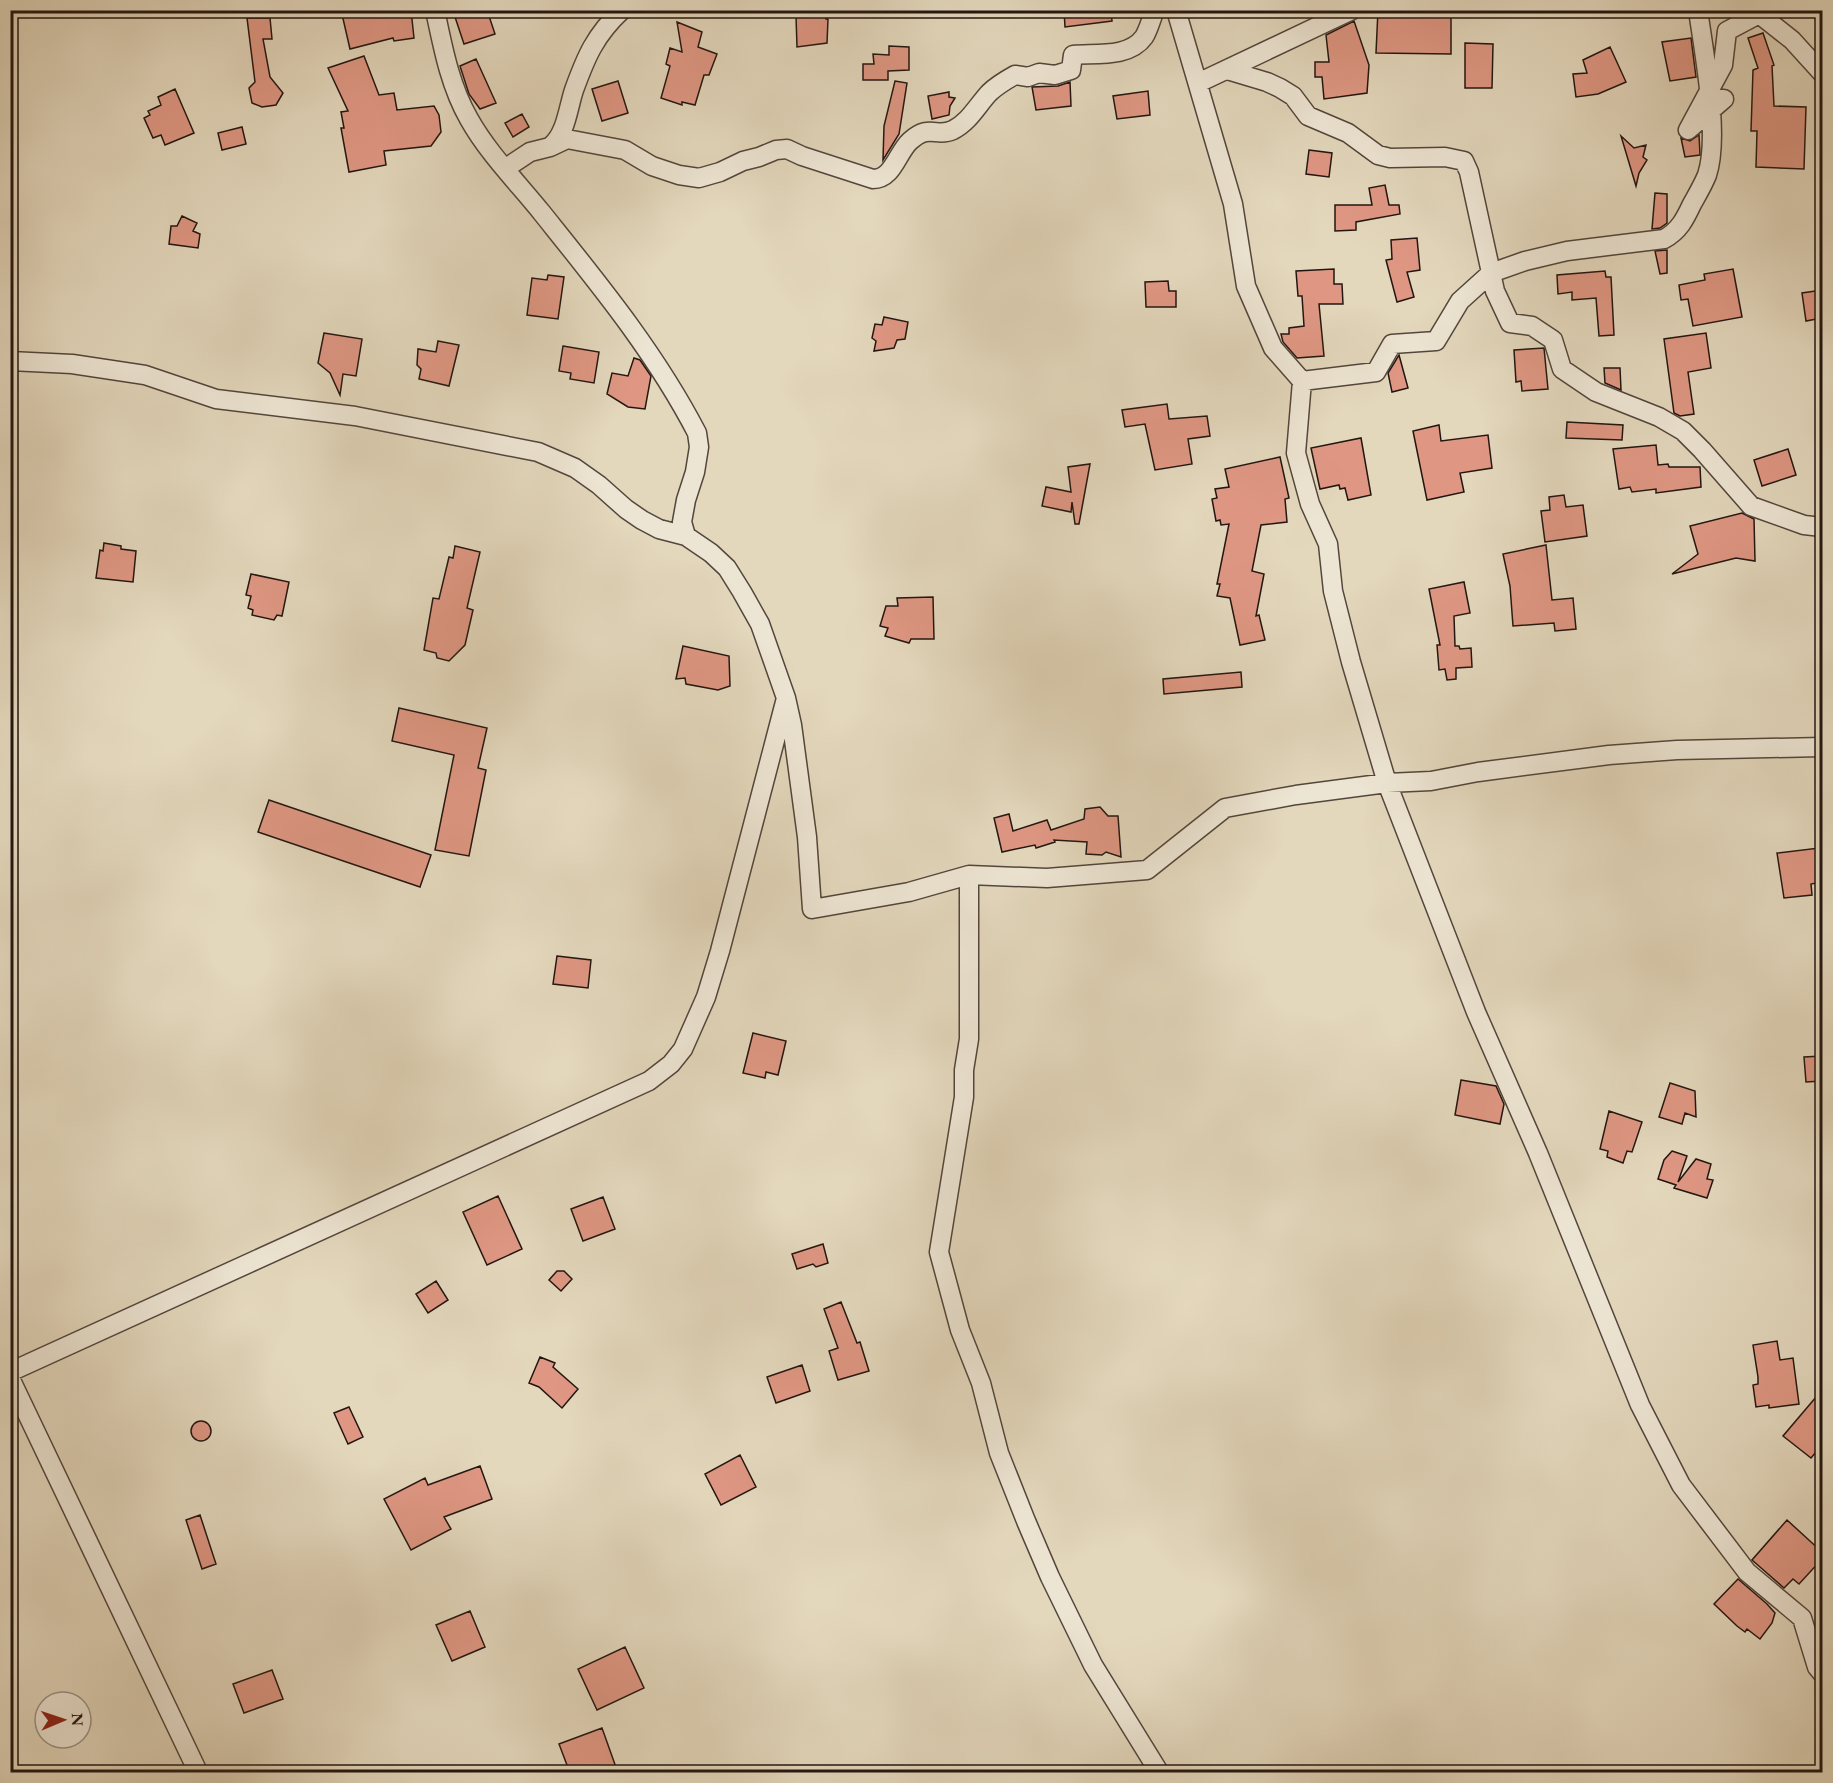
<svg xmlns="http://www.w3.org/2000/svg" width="1833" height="1783" viewBox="0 0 1833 1783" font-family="'EB Garamond',serif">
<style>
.building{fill:#df9783;stroke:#231611;stroke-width:1.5}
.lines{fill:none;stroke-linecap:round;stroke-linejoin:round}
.street-casing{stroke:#53463c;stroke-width:21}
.street{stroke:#ede5d3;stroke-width:18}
</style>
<rect width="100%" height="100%" fill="#e3d7bc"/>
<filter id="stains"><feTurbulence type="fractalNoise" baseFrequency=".00333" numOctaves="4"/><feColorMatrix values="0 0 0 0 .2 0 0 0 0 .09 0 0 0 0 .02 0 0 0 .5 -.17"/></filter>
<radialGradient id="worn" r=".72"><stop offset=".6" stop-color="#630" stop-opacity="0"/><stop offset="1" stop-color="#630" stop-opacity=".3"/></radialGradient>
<path class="building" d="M 341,10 L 411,10 L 414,38 L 394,41 L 393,38 L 350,49 Z
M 475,10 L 487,10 L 495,34 L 464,44 L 455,17 Z
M 1064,10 L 1111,10 L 1112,21 L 1065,27 Z
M 1378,10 L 1451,10 L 1451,54 L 1376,53 Z
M 812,12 L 824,13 L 826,19 L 828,19 L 827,43 L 797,47 L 796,16 L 809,15 Z
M 247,18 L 270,18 L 272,39 L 263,39 L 270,77 L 283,93 L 276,105 L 262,107 L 252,103 L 249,88 L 255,82 Z
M 1354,21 L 1369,65 L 1367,93 L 1324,99 L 1322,77 L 1315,77 L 1315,62 L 1329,62 L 1326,35 Z
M 677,22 L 702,32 L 698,47 L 717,54 L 709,75 L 704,75 L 695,105 L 682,102 L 682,105 L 661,98 L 670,66 L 666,64 L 670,48 L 682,52 Z
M 1763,33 L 1774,65 L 1772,66 L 1774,106 L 1806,107 L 1804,169 L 1756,167 L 1757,131 L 1751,131 L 1753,70 L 1758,68 L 1748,38 Z
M 1691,38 L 1696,77 L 1670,81 L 1662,42 Z
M 1465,43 L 1493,44 L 1492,88 L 1465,88 Z
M 889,46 L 909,47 L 909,70 L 888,71 L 888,80 L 863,80 L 863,64 L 874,64 L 873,54 L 889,55 Z
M 1610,47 L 1626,82 L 1598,94 L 1576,97 L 1573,74 L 1587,73 L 1583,60 Z
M 364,56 L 379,95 L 394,93 L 397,110 L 434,106 L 439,115 L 441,132 L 431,146 L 384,151 L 386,165 L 349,172 L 341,128 L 344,128 L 341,112 L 348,111 L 328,68 Z
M 476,59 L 496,103 L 480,109 L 469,94 L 460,66 Z
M 618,81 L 628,113 L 602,121 L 592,89 Z
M 895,81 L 907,83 L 899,134 L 883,160 L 884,126 Z
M 1070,82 L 1071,106 L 1036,110 L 1032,87 L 1058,86 Z
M 175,89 L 194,133 L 165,145 L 161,135 L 153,138 L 144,118 L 150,115 L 148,111 L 161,105 L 158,97 Z
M 1148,91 L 1150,115 L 1117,119 L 1113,96 Z
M 949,92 L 949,97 L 955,98 L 950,106 L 949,115 L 932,119 L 928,96 Z
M 522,114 L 529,127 L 513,137 L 505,123 Z
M 242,127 L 246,144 L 222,150 L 218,133 Z
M 1699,135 L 1700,155 L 1685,157 L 1681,138 L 1690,141 Z
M 1621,136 L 1634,148 L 1646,145 L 1643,157 L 1647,160 L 1639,173 L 1636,186 Z
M 1309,150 L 1332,153 L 1329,177 L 1306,174 Z
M 1385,185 L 1389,205 L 1399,205 L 1400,214 L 1356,222 L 1356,230 L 1335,231 L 1335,205 L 1372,205 L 1369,188 Z
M 1655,193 L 1667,194 L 1667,223 L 1660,228 L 1652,229 Z
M 182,216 L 197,223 L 193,231 L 200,234 L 198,248 L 169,244 L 171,226 L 177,226 Z
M 1417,238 L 1420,270 L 1407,272 L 1414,297 L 1397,302 L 1386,260 L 1392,259 L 1391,240 Z
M 1667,250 L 1667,273 L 1660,274 L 1655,251 Z
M 1334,269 L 1334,284 L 1342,284 L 1343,304 L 1319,304 L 1324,356 L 1297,358 L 1283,342 L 1281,334 L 1289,334 L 1289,328 L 1304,326 L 1302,296 L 1298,296 L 1296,271 Z
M 1733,269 L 1742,317 L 1693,326 L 1688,299 L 1681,300 L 1679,285 L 1705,280 L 1704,274 Z
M 1605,271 L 1606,277 L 1611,277 L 1614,335 L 1599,336 L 1596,298 L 1572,300 L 1572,292 L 1558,294 L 1557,275 Z
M 548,275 L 564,277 L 558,319 L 527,315 L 532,278 L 547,280 Z
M 1168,281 L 1169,291 L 1176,291 L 1176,307 L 1146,307 L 1145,282 Z
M 1822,290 L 1822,318 L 1806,321 L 1802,293 Z
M 884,317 L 908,322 L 905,339 L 897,340 L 894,348 L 874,351 L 876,341 L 872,338 L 875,324 L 882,325 Z
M 324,333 L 362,339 L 356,376 L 343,374 L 340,395 L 330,373 L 318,363 Z
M 1706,333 L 1711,368 L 1688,372 L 1694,414 L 1680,416 L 1674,413 L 1664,339 Z
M 438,341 L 459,345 L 449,386 L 419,379 L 421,369 L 417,365 L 418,349 L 436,352 Z
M 563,346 L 599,352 L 594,383 L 570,379 L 571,373 L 559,371 Z
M 1544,348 L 1548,389 L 1522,391 L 1521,381 L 1516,382 L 1514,350 Z
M 1399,355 L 1408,388 L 1392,392 L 1388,373 Z
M 634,358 L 640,360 L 651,376 L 645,409 L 628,407 L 607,394 L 612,373 L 628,376 Z
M 1604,368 L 1620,368 L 1621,390 L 1605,383 Z
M 1167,404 L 1169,419 L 1207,416 L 1210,436 L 1188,439 L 1192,464 L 1155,470 L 1145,424 L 1125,427 L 1122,410 Z
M 1567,422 L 1623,425 L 1622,440 L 1566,438 Z
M 1439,425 L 1441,441 L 1488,435 L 1492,468 L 1460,473 L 1464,492 L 1427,500 L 1413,431 Z
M 1361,438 L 1371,495 L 1348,500 L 1345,488 L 1340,489 L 1339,485 L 1320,489 L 1311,448 Z
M 1656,445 L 1658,465 L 1668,464 L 1669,467 L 1700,467 L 1701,487 L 1656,493 L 1656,489 L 1632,492 L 1630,487 L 1619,489 L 1613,449 Z
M 1788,449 L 1796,475 L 1762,486 L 1754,460 Z
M 1280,457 L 1289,498 L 1285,499 L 1287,522 L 1261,525 L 1252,571 L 1264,574 L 1256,616 L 1259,615 L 1265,640 L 1240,645 L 1230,598 L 1217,596 L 1220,584 L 1217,584 L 1229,524 L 1221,525 L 1220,520 L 1216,521 L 1212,499 L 1217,498 L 1215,489 L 1229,487 L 1225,469 Z
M 1090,464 L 1079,524 L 1075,524 L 1072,502 L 1071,512 L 1042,506 L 1046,487 L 1071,492 L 1068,467 Z
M 1564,495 L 1566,507 L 1583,505 L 1587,536 L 1545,542 L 1541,511 L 1550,510 L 1549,497 Z
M 1742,513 L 1754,519 L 1755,561 L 1736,558 L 1672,574 L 1698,554 L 1690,526 Z
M 104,543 L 121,546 L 121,549 L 136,551 L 133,582 L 96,578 L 100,550 L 103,551 Z
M 1546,545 L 1552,600 L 1573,598 L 1576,629 L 1555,631 L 1554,623 L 1513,626 L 1510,586 L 1503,554 Z
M 455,546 L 480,552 L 467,608 L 473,610 L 465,645 L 449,661 L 437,658 L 436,653 L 424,650 L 433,598 L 439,599 L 449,557 L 453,558 Z
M 251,574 L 289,582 L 282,616 L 277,615 L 274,620 L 252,615 L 253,610 L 248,608 L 251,596 L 246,595 Z
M 1464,582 L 1470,613 L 1454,616 L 1455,646 L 1459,646 L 1460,649 L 1471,648 L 1472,667 L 1456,668 L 1456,679 L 1447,680 L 1445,669 L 1439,670 L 1437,645 L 1440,645 L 1429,589 Z
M 933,597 L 934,639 L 911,639 L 909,643 L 885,636 L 888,628 L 880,626 L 886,606 L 898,606 L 897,598 Z
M 683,646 L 729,656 L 730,686 L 718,690 L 686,684 L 685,678 L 676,679 Z
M 1241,672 L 1242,687 L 1164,694 L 1163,679 Z
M 399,708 L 487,728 L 478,768 L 486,770 L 469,856 L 435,850 L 454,755 L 392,741 Z
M 269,800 L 431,855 L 420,887 L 258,832 Z
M 1100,807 L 1108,816 L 1118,816 L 1121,857 L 1106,852 L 1102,855 L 1086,854 L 1087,842 L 1054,840 L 1055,842 L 1036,848 L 1035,845 L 1002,852 L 994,818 L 1009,814 L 1013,831 L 1047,820 L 1051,830 L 1084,819 L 1085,809 Z
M 1819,848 L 1822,882 L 1811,884 L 1812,895 L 1784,898 L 1777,853 Z
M 557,956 L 591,960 L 588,988 L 553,984 Z
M 753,1033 L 786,1041 L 778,1075 L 766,1072 L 765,1078 L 743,1073 Z
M 1822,1056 L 1822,1081 L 1806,1082 L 1804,1057 Z
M 1461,1080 L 1496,1086 L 1504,1104 L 1500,1124 L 1455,1115 Z
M 1670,1083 L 1695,1091 L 1696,1117 L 1685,1113 L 1682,1124 L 1659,1117 Z
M 1609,1111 L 1642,1122 L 1632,1152 L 1627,1151 L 1623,1163 L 1607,1157 L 1608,1151 L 1600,1149 Z
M 1672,1151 L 1687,1156 L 1678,1182 L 1696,1159 L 1711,1164 L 1707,1179 L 1713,1180 L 1707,1198 L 1674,1188 L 1676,1185 L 1658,1179 L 1664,1160 Z
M 498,1196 L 522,1249 L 487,1265 L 463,1212 Z
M 603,1197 L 615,1229 L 583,1241 L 571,1209 Z
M 823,1244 L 828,1263 L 816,1267 L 813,1264 L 797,1269 L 792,1254 Z
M 557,1271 L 564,1271 L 572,1279 L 561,1291 L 549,1280 Z
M 436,1281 L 448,1300 L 428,1313 L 416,1294 Z
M 841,1302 L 857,1343 L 860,1342 L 869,1371 L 838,1380 L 829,1351 L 838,1348 L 824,1309 Z
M 1777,1341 L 1780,1360 L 1793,1358 L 1799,1404 L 1769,1408 L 1769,1405 L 1756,1407 L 1753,1385 L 1758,1384 L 1758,1377 L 1753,1345 Z
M 540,1357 L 555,1363 L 553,1367 L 578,1389 L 562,1408 L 539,1387 L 529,1383 Z
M 802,1365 L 810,1391 L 776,1403 L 767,1377 Z
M 1822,1390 L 1822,1445 L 1811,1458 L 1783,1436 Z
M 349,1407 L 363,1437 L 348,1444 L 334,1413 Z
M191 1431a10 10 0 1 1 20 0a10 10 0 1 1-20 0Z
M 740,1455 L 756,1487 L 721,1505 L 705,1474 Z
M 480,1466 L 492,1499 L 444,1517 L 451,1529 L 411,1550 L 384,1499 L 425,1478 L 428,1485 Z
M 200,1515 L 216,1564 L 202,1569 L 186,1520 Z
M 1787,1520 L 1822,1552 L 1822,1559 L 1799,1584 L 1793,1579 L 1784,1588 L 1752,1560 Z
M 1738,1579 L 1767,1604 L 1775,1613 L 1772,1623 L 1760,1639 L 1747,1629 L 1745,1632 L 1737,1626 L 1714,1604 Z
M 470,1611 L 485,1647 L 452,1661 L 436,1625 Z
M 625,1647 L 644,1688 L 597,1710 L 578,1669 Z
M 272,1670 L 283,1699 L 244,1713 L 233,1684 Z
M 602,1728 L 618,1773 L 570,1773 L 559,1744 Z"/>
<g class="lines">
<g class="street-casing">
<path id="street" d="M 435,10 C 443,48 450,86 469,119 C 488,153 517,182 542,213 C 598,283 655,352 697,433 L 699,447 L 695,472 L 686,500 L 682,522 L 686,536 L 711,553 L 727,568 L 742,592 L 760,624 L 786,698 L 792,725 L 807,837 L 812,909 L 909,892 L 969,875 L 1047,878 L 1147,870 L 1225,808 L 1296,795 L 1387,783 L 1431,781 L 1478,772 L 1609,755 L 1677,750 L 1822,747
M 1176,10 L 1233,204 L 1246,286 L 1273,348 L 1302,381 L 1296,453 L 1310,504 L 1328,544 L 1333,591 L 1351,662 L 1387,783 L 1476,1012 L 1538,1153 L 1640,1405 L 1681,1485 L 1747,1572 L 1802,1618 L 1817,1667 L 1822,1673
M 1822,10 L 1822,12
M 1227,70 L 1267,82 L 1280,88 L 1293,96 L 1308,116 L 1348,133 L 1378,155 L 1390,158 L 1445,157 L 1464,161 L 1469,172 L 1495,291 L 1510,323 L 1532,326 L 1553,340 L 1562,369 L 1596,392 L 1659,417 L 1683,431 L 1702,450 L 1751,506 L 1804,525 L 1822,527
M 1198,83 L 1352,10
M 1710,99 L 1724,99 L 1688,130 L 1723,65 L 1727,31 L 1759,14 L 1792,40 L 1822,73
M 551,146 C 566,134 568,108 574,90 C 586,57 595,35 622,10
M 506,168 L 530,152 L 550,147 L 567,139 L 625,150 L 652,166 L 679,175 L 699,178 L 720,172 L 743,161 L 759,157 L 776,150 L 787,149 L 802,156 L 873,179 C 893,179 897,153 910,141 C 930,123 936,138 953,130 C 969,122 977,106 989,93 C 996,86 1006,80 1015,75 L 1028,77 L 1039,73 L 1055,75 L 1071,70 L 1073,55 C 1096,53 1129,58 1144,37 C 1149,29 1151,19 1155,10
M 10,361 L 72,364 L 145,375 L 216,399 L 355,416 L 538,452 L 575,468 L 599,485 L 626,509 L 642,520 L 659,529 L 686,536
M 1302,381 L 1376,372 L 1392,344 L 1436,341 L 1460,301 L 1491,273 L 1525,261 L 1567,251 L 1664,239 C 1679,231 1685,219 1692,204 C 1697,195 1703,185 1707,175 C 1720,136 1704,53 1698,10
M 969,875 L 969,1039 L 964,1070 L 964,1097 L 939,1252 L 960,1330 L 981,1383 L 999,1453 L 1026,1521 L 1050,1577 L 1093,1665 L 1159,1772
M 10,1372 L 649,1081 L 671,1064 L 683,1049 L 706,997 L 720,951 L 785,702
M 10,1378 L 198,1772"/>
</g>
<use href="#street" class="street"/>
</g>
<rect width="1833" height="1783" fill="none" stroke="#e3d7bc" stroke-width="36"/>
<rect x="12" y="12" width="1809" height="1759" fill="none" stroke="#231611" stroke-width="3"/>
<rect x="18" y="18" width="1797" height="1747" fill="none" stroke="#231611" stroke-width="1.5"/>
<g transform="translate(63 1720) rotate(88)"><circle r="28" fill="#ede5d3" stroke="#9c9285" stroke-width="1.5"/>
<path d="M0-4.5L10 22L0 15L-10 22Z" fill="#8f2418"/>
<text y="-9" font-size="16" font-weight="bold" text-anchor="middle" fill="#231611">N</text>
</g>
<rect width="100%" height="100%" filter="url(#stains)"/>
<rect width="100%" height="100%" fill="url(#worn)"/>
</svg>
